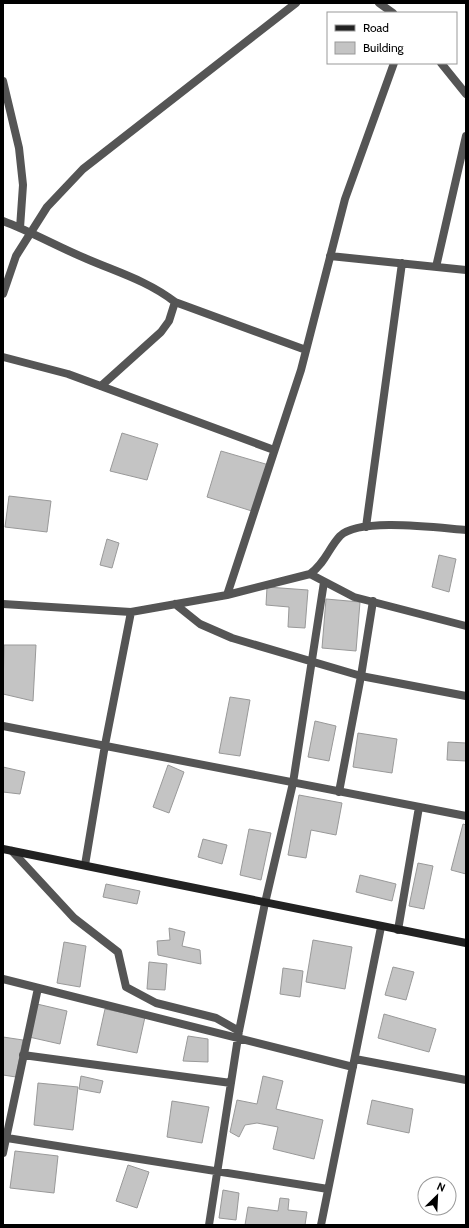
<svg xmlns="http://www.w3.org/2000/svg" width="469" height="1228" viewBox="0 0 469 1228" font-family="Cabin,sans-serif">
<style>
.building{fill:#c4c4c4;stroke:#999}
.lines{fill:none;stroke-linecap:round;stroke-linejoin:round}
.street{stroke:#555;stroke-width:8}
.secondary{stroke:#222;stroke-width:8}
</style>
<rect width="100%" height="100%" fill="#fff"/>
<path class="building" d="M 122,433 L 158,444 L 147,480 L 110,471 Z
M 221,451 L 269,465 L 255,512 L 207,497 Z
M 9,496 L 51,501 L 47,532 L 5,527 Z
M 107,539 L 119,543 L 112,568 L 100,565 Z
M 439,555 L 456,559 L 449,592 L 432,587 Z
M 267,587 L 308,590 L 305,628 L 288,627 L 289,607 L 266,605 Z
M 326,599 L 360,602 L 356,651 L 322,648 Z
M 4,645 L 36,645 L 33,701 L 3,694 Z
M 230,697 L 250,700 L 240,756 L 219,753 Z
M 315,721 L 336,726 L 329,761 L 308,757 Z
M 358,733 L 397,739 L 392,773 L 353,767 Z
M 448,742 L 466,743 L 466,761 L 447,760 Z
M 168,765 L 184,772 L 169,813 L 153,807 Z
M 3,767 L 25,772 L 20,794 L 3,792 Z
M 299,795 L 342,803 L 336,835 L 311,830 L 306,858 L 288,855 Z
M 463,824 L 466,825 L 466,874 L 451,870 Z
M 249,829 L 271,833 L 261,880 L 240,875 Z
M 203,839 L 227,845 L 222,864 L 198,857 Z
M 418,863 L 433,866 L 424,909 L 409,906 Z
M 360,875 L 396,884 L 392,901 L 356,892 Z
M 106,884 L 140,891 L 137,904 L 103,897 Z
M 169,928 L 185,932 L 182,946 L 200,950 L 201,964 L 158,955 L 157,941 L 170,940 Z
M 313,940 L 352,947 L 345,989 L 306,982 Z
M 64,942 L 86,946 L 80,987 L 57,983 Z
M 149,962 L 167,964 L 165,990 L 147,989 Z
M 393,967 L 414,972 L 406,1000 L 385,995 Z
M 283,968 L 303,971 L 300,997 L 280,994 Z
M 37,1004 L 67,1011 L 60,1044 L 29,1037 Z
M 105,1009 L 145,1017 L 137,1053 L 97,1045 Z
M 384,1014 L 436,1029 L 429,1052 L 378,1038 Z
M 188,1036 L 208,1039 L 208,1062 L 183,1061 Z
M 3,1037 L 23,1040 L 16,1077 L 3,1075 Z
M 81,1076 L 103,1081 L 100,1093 L 79,1089 Z
M 263,1076 L 283,1081 L 276,1109 L 323,1120 L 314,1159 L 273,1149 L 278,1127 L 257,1123 L 245,1125 L 239,1137 L 230,1132 L 237,1100 L 257,1104 Z
M 38,1083 L 78,1087 L 73,1130 L 34,1125 Z
M 372,1100 L 413,1109 L 409,1133 L 367,1124 Z
M 172,1101 L 209,1107 L 202,1143 L 167,1137 Z
M 15,1151 L 58,1156 L 54,1193 L 10,1188 Z
M 128,1165 L 149,1172 L 137,1208 L 116,1201 Z
M 223,1190 L 239,1193 L 236,1220 L 219,1218 Z
M 280,1198 L 289,1199 L 288,1210 L 307,1212 L 305,1225 L 245,1225 L 248,1207 L 278,1211 Z"/>
<g class="lines">
<path class="street" d="M 379,3 L 393,13
M 441,63 L 466,94
M 3,81 L 19,148 L 23,185 L 20,228
M 3,221 C 32,232 58,247 87,259 C 117,272 148,281 175,302 L 306,350
M 330,256 L 466,270
M 436,267 L 466,136
M 3,294 L 16,256 L 47,207 L 83,169 L 296,3
M 3,357 L 68,374 L 274,450
M 101,386 L 161,332 L 169,321 L 175,302
M 366,527 L 402,263
M 310,574 L 354,597 L 466,626
M 227,595 L 301,370 L 345,199 L 394,63
M 3,604 L 131,612 L 227,595 L 310,574 C 326,562 328,549 340,536 C 359,517 439,528 466,530
M 175,604 L 200,624 L 232,638 L 361,676 L 466,696
M 3,726 L 466,816
M 339,792 L 361,676 L 373,601
M 12,851 L 74,918 L 118,952 L 126,987 L 156,1003 L 216,1018 L 239,1031
M 85,865 L 105,745 L 131,612
M 398,930 L 419,807
M 3,979 L 353,1067
M 23,1055 L 231,1083
M 355,1059 L 466,1080
M 7,1138 L 328,1189
M 3,1153 L 38,988
M 209,1225 L 239,1031 L 265,903 L 293,783 L 324,582
M 321,1225 L 381,927"/>
<path class="secondary" d="M 3,849 L 466,943"/>
</g>
<rect width="469" height="1228" fill="none" stroke="#000000" stroke-width="8"/>
<rect x="327" y="12" width="130" height="52" fill="#ffffff" stroke="#999999"/>
<rect x="335" y="25" width="20" height="6" fill="#222222" stroke="#999999"/>
<text x="363" y="32" font-size="12" fill="#000000">Road</text>
<rect x="335" y="42" width="20" height="12" fill="#c4c4c4" stroke="#999999"/>
<text x="363" y="52" font-size="12" fill="#000000">Building</text>
<g transform="translate(437 1196) rotate(24)"><circle r="19" fill="#ffffff" stroke="#999999"/>
<path d="M0-3L7 15L0 10L-7 15Z" fill="#000000"/>
<text y="-6" font-size="11" font-weight="bold" text-anchor="middle" fill="#000000">N</text>
</g>
</svg>
